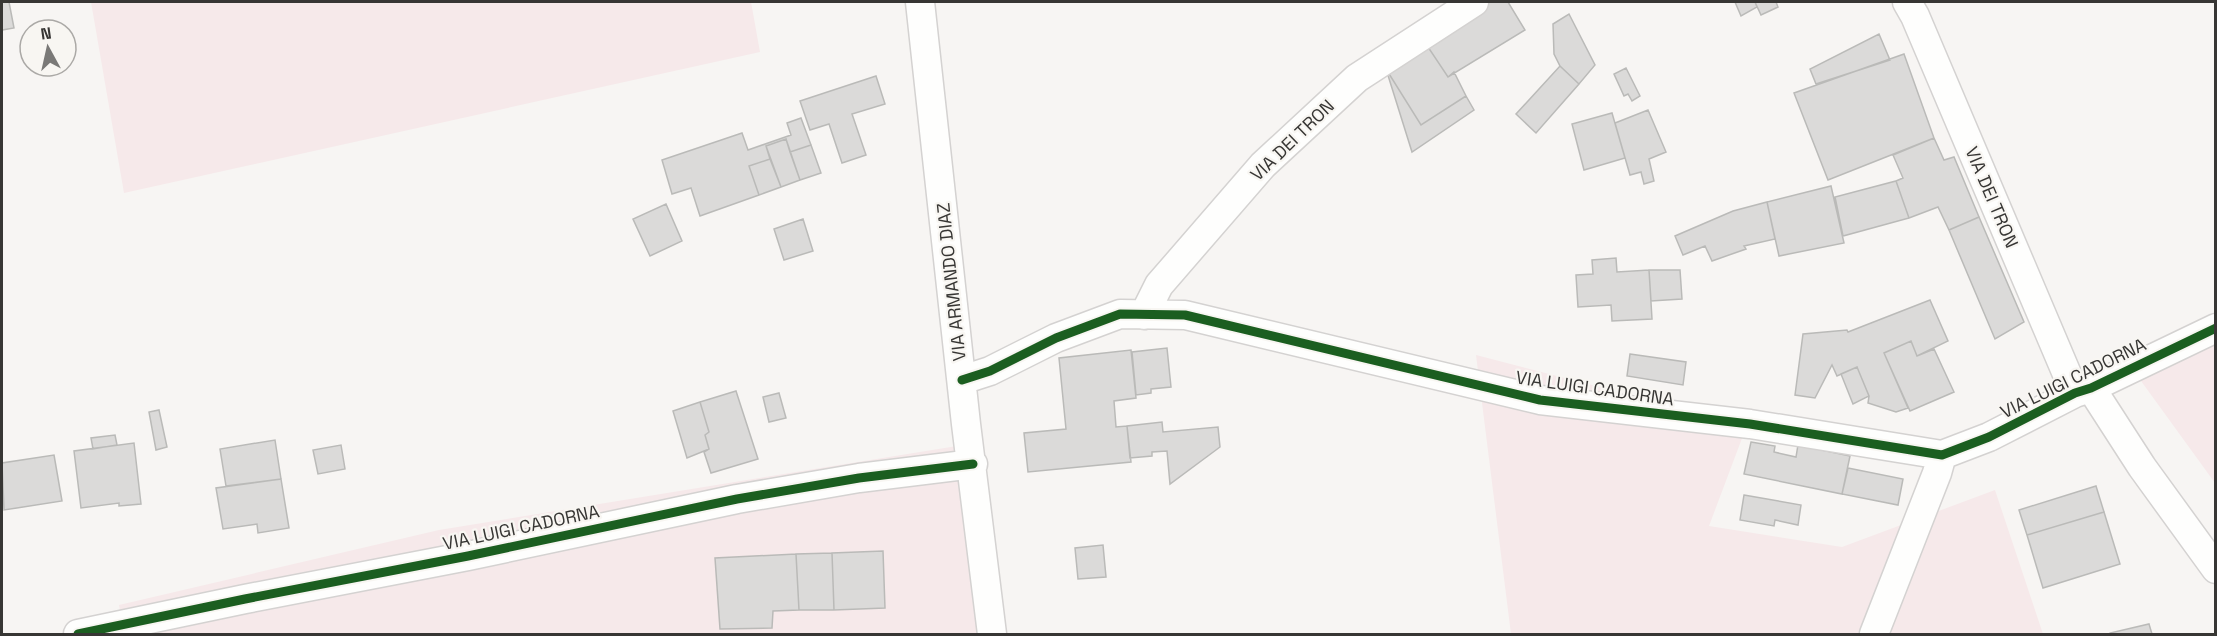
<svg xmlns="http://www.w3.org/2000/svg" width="2217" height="636" viewBox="0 0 2217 636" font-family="'Space Grotesk',sans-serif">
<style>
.green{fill:#f6e9ea}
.building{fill:#dbdad9;stroke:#babab8;stroke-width:1.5}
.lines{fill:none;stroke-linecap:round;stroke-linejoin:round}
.street-casing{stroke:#d4d2d1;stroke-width:31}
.street{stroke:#fefefd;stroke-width:28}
.cycleway-casing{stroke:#f8f6f2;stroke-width:13}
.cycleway{stroke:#1b5e20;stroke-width:9}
.labels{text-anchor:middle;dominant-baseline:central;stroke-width:4.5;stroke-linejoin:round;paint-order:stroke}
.street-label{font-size:18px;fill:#373634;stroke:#f8f6f2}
</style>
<rect width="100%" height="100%" fill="#f7f5f3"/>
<path class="green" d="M 91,2 L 751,2 L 760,52 L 124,193 Z
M 2215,327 L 2215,483 L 2128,363 Z
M 1476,355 L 1747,425 L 1709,526 L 1842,547 L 1995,490 L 2043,634 L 1511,634 Z
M 957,446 L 981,634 L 124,634 L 119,605 L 439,530 Z"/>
<path class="building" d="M 2,2 L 9,2 L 14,28 L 2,30 Z
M 1485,2 L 1508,2 L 1525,30 L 1448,77 L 1426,44 Z
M 1735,2 L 1755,2 L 1757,7 L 1741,16 Z
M 1755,2 L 1776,2 L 1778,7 L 1761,15 Z
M 1569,14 L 1595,65 L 1579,84 L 1560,66 L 1554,54 L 1553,24 Z
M 1879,34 L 1890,60 L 1816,84 L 1810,69 Z
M 1426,44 L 1448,77 L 1454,72 L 1466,96 L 1421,125 L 1386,69 Z
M 1904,54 L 1934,138 L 1828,180 L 1794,93 Z
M 1560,66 L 1579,84 L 1536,133 L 1516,114 Z
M 1626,68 L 1640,96 L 1632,101 L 1628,94 L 1624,96 L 1614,74 Z
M 1386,69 L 1421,125 L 1466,96 L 1474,110 L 1412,152 Z
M 876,76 L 885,104 L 852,114 L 866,155 L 842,163 L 829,124 L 810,130 L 800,101 Z
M 1648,110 L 1666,152 L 1649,159 L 1654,181 L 1644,184 L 1641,172 L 1630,175 L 1615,123 Z
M 1612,113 L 1625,158 L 1584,170 L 1572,124 Z
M 801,118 L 811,145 L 790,152 L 786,139 L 766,146 L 770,159 L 749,166 L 759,195 L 700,216 L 691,188 L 672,194 L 662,160 L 742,133 L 748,150 L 791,135 L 787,123 Z
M 1934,138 L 1944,160 L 1954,157 L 1979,217 L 1949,230 L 1938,207 L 1909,218 L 1896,181 L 1903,178 L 1893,155 Z
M 786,139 L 800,180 L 781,187 L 766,146 Z
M 811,145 L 821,173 L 800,180 L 790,152 Z
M 770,159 L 781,187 L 759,195 L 749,166 Z
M 1896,181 L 1909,218 L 1843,236 L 1835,197 Z
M 1831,186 L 1844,243 L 1779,256 L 1767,202 Z
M 1767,202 L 1775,239 L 1744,246 L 1746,249 L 1712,261 L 1705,246 L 1683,255 L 1675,236 L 1733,211 Z
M 666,204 L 682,241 L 650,256 L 633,219 Z
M 1979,217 L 2024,322 L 1995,339 L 1949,230 Z
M 803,219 L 813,251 L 784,260 L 774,229 Z
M 1616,258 L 1617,272 L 1649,270 L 1652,319 L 1612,321 L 1611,305 L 1578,307 L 1576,275 L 1593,274 L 1592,260 Z
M 1649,270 L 1680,270 L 1682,299 L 1651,301 Z
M 1930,300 L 1948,341 L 1917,356 L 1911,341 L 1884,353 L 1908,408 L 1896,412 L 1868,403 L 1869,396 L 1857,367 L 1837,376 L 1832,365 L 1815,398 L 1795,395 L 1803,334 L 1847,330 L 1848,332 Z
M 1911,341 L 1917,356 L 1934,349 L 1954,392 L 1910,411 L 1884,353 Z
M 1167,348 L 1171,387 L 1151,389 L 1151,393 L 1136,395 L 1132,352 Z
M 1131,350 L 1136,398 L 1114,401 L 1116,427 L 1127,426 L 1131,462 L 1028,472 L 1024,433 L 1066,429 L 1059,358 Z
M 1630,354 L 1686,362 L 1683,385 L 1627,376 Z
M 1857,367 L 1869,396 L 1853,404 L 1841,374 Z
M 736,391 L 758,459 L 711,473 L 704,452 L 709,449 L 705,435 L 709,432 L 700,402 Z
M 779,393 L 786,418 L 769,422 L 763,397 Z
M 700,402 L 709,432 L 705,435 L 709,449 L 687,458 L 673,411 Z
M 159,410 L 167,447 L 156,450 L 149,412 Z
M 1162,422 L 1163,432 L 1218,427 L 1220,447 L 1170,484 L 1167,451 L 1152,452 L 1152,456 L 1130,458 L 1127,426 Z
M 115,435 L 117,445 L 93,449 L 91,438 Z
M 275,440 L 281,479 L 226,486 L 220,449 Z
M 1751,442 L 1775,446 L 1774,452 L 1796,457 L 1798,445 L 1850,456 L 1842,494 L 1744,474 Z
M 134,443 L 141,504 L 119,506 L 119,503 L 81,508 L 74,451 Z
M 341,445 L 345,469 L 318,474 L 313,450 Z
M 54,455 L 62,501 L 4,510 L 2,463 Z
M 1848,468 L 1903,479 L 1898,505 L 1842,494 Z
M 281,479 L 289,528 L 258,533 L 257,524 L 223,529 L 216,488 Z
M 2096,486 L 2104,512 L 2027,535 L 2019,510 Z
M 1744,495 L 1801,505 L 1798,525 L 1775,520 L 1774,526 L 1740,520 Z
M 2104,512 L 2120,564 L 2043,588 L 2027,535 Z
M 1103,545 L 1106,577 L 1078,579 L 1075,548 Z
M 883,551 L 885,608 L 834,610 L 832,553 Z
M 832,553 L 834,610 L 799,610 L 796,554 Z
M 796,554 L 799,610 L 773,611 L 772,628 L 720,629 L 715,558 Z
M 2149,624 L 2152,634 L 2110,634 L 2110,633 Z"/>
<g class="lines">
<g class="street-casing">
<path id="street" d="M 920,2 L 966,424 L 992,634
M 1907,2 L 1915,16 L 2075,393
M 1144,315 L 1159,285 L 1263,165 L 1357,78 L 1474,2
M 962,380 L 990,371 L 1056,338 L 1120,314 L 1185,315 L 1540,400 L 1750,424 L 1942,455 L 1989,437 L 2075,393 L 2091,388 L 2216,328
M 2091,388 L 2142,467 L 2216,569
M 78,634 L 245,599 L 468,556 L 737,499 L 859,478 L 973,464
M 1874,634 L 1937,473 L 1942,455"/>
</g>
<use href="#street" class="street"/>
<g class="cycleway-casing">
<path id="cycleway" d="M 962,380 L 990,371 L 1056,338 L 1120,314 L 1185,315 L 1540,400 L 1750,424 L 1942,455 L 1989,437 L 2075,393 L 2091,388 L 2216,328
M 78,634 L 245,599 L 468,556 L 737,499 L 859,478 L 973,464"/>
</g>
<use href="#cycleway" class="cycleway"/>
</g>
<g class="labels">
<g class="street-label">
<text transform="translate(1292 140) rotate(-44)">VIA DEI TRON</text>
<text transform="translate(1992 197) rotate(67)">VIA DEI TRON</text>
<text transform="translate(951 282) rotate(-96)">VIA ARMANDO DIAZ</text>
<text transform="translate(2073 378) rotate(-26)">VIA LUIGI CADORNA</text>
<text transform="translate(1595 388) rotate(8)">VIA LUIGI CADORNA</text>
<text transform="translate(521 527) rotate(-12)">VIA LUIGI CADORNA</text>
</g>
</g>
<rect width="2217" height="636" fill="none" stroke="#373634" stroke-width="6"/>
<g transform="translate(48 48) rotate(352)"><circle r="28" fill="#f8f6f2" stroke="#aba9a6" stroke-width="1.5"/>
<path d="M0-4.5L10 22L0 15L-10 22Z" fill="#7a7977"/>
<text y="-9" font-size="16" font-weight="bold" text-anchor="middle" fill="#373634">N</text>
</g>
</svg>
